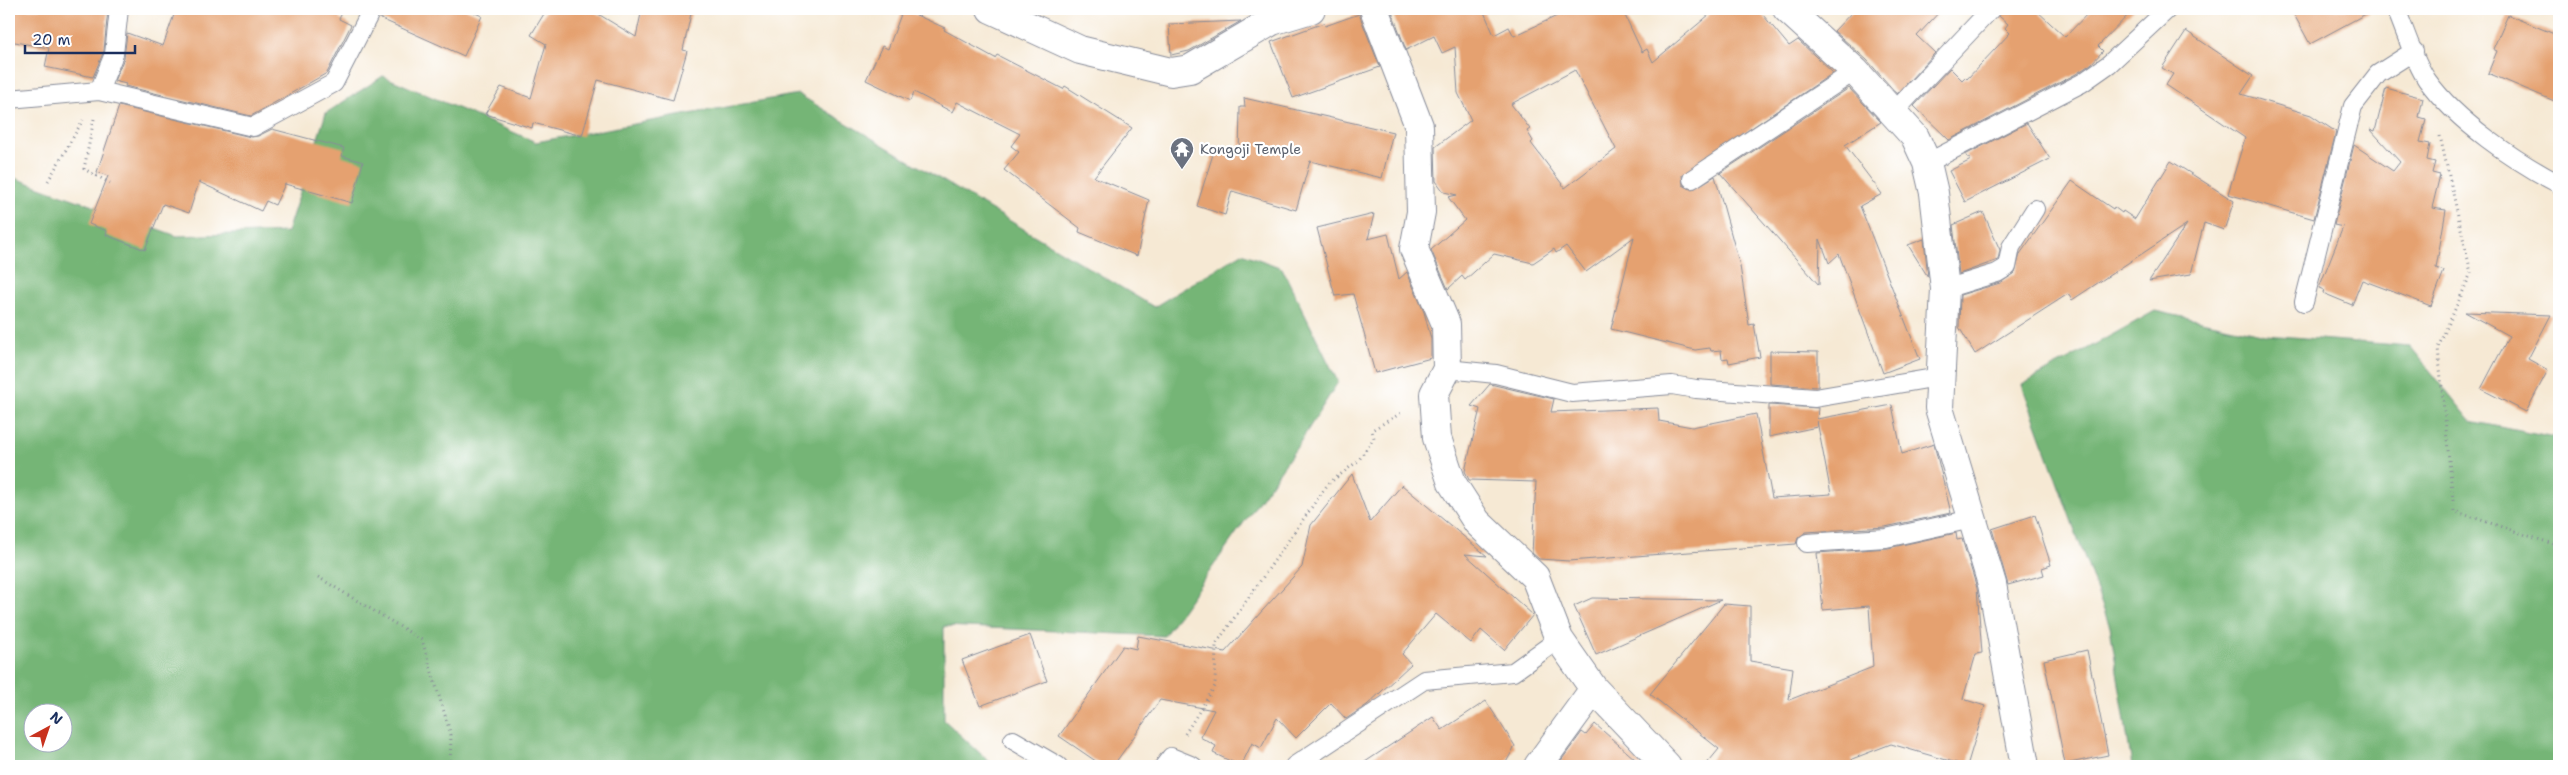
<svg xmlns="http://www.w3.org/2000/svg" width="2568" height="775" viewBox="0 0 2568 775" font-family="'Shantell Sans',sans-serif">
<style>
.forest{fill:#74b576;stroke:#48726a;fill-rule:evenodd}
.building{fill:#e5a170;fill-rule:evenodd}
.lines{fill:none;stroke-linecap:round;stroke-linejoin:round}
.lane-casing{stroke:#888c99;stroke-width:20}
.street-casing{stroke:#888c99;stroke-width:30}
.path{stroke:#888c99;stroke-width:3;stroke-dasharray:1 4;stroke-linecap:butt}
.lane{stroke:#fff;stroke-width:18}
.street{stroke:#fff;stroke-width:28}
.labels{text-anchor:middle;dominant-baseline:central;stroke-width:4.5;stroke-linejoin:round;paint-order:stroke}
.worship-label{font-size:14px;fill:#5b616d;stroke:#fff;text-anchor:start}
</style>
<rect width="100%" height="100%" fill="#fff"/>
<filter id="ink" filterUnits="userSpaceOnUse"><feTurbulence type="fractalNoise" baseFrequency=".02" numOctaves="2"/><feDisplacementMap in="SourceGraphic" scale="10" xChannelSelector="R" yChannelSelector="G"/><feConvolveMatrix kernelMatrix="1 2 1 2 8 2 1 2 1" color-interpolation-filters="sRGB"/></filter>
<filter id="wash" filterUnits="userSpaceOnUse"><feTurbulence type="fractalNoise" baseFrequency=".0096" numOctaves="4" result="noise"/><feDisplacementMap in="SourceGraphic" scale="20" xChannelSelector="R" yChannelSelector="G"/><feGaussianBlur stdDeviation="1.12" result="paint"/><feColorMatrix in="noise" values="0 0 0 0 0 0 0 0 0 0 0 0 0 0 0 0 0 1.4 0 .05"/><feComposite in="paint" operator="in"/></filter>
<g filter="url(#wash)">
<rect width="100%" height="100%" fill="#f6e9d4"/>
<path class="forest" d="M 383,76 L 536,142 L 798,94 L 1154,307 L 1242,253 L 1282,268 L 1338,382 L 1297,447 L 1164,636 L 944,626 L 944,720 L 994,766 L 9,766 L 9,176 L 177,236 L 287,232 L 326,113 ZM 32,712 L 62,712 L 62,742 L 32,742 Z
M 2155,311 L 2266,335 L 2410,346 L 2471,421 L 2559,439 L 2559,766 L 2132,766 L 2110,627 L 2022,385 Z"/>
<g id="blocks">
<path class="building" d="M 9,9 L 108,9 L 104,51 L 93,77 L 45,67 L 49,48 L 9,41 Z
M 176,9 L 344,9 L 339,19 L 351,25 L 327,73 L 251,116 L 125,86 L 126,84 L 114,81 L 124,58 L 127,33 L 163,46 Z
M 383,9 L 466,9 L 482,16 L 464,56 L 379,18 Z
M 547,9 L 590,9 L 636,37 L 642,9 L 692,9 L 683,50 L 687,51 L 673,100 L 598,80 L 582,136 L 533,123 L 532,128 L 485,114 L 501,87 L 531,98 L 546,44 L 531,35 Z
M 903,9 L 945,28 L 944,30 L 995,58 L 997,55 L 1063,89 L 1065,86 L 1132,128 L 1094,177 L 1149,200 L 1137,256 L 1079,232 L 1080,228 L 1004,170 L 1019,152 L 1011,146 L 1020,134 L 957,102 L 952,112 L 914,92 L 910,101 L 866,80 L 882,46 L 888,49 Z
M 1391,9 L 1490,9 L 1484,12 L 1494,35 L 1509,27 L 1514,36 L 1572,9 L 1622,9 L 1642,52 L 1647,49 L 1653,62 L 1716,9 L 1758,9 L 1789,46 L 1798,40 L 1833,73 L 1682,175 L 1683,185 L 1692,190 L 1715,176 L 1740,266 L 1749,325 L 1754,324 L 1760,357 L 1729,363 L 1728,358 L 1722,359 L 1721,350 L 1711,351 L 1710,348 L 1695,350 L 1611,329 L 1634,237 L 1586,272 L 1566,246 L 1556,253 L 1554,249 L 1533,263 L 1494,254 L 1465,280 L 1462,276 L 1448,289 L 1431,250 L 1465,220 L 1448,197 L 1457,195 L 1444,192 L 1436,181 L 1435,147 L 1471,120 L 1458,93 L 1455,47 L 1442,53 L 1434,36 L 1406,50 ZM 1575,70 L 1616,149 L 1565,188 L 1531,143 L 1533,141 L 1527,131 L 1530,129 L 1511,104 Z
M 1855,9 L 1942,9 L 1917,36 L 1935,53 L 1897,94 L 1867,60 L 1834,31 Z
M 2001,9 L 2035,9 L 2065,37 L 2092,9 L 2134,9 L 2098,46 L 2103,51 L 2091,64 L 2076,74 L 1949,140 L 1914,106 L 1950,68 L 1962,80 L 1965,77 L 1967,79 L 2010,33 L 2005,28 L 2008,24 L 1999,16 Z
M 2291,9 L 2375,9 L 2310,44 Z
M 1359,14 L 1380,67 L 1293,98 L 1271,42 L 1324,23 L 1325,26 Z
M 2508,15 L 2559,36 L 2559,103 L 2488,73 L 2497,51 L 2493,49 Z
M 1241,21 L 1189,51 L 1171,55 L 1169,24 Z
M 2186,31 L 2253,76 L 2241,94 L 2311,115 L 2336,132 L 2314,219 L 2228,194 L 2245,138 L 2166,85 L 2173,74 L 2162,68 Z
M 1849,88 L 1881,122 L 1845,145 L 1882,194 L 1860,206 L 1920,359 L 1883,373 L 1839,254 L 1829,263 L 1820,239 L 1819,285 L 1720,173 Z
M 2386,88 L 2423,98 L 2419,117 L 2426,119 L 2420,142 L 2430,144 L 2427,160 L 2435,162 L 2432,173 L 2440,175 L 2432,208 L 2446,210 L 2436,268 L 2444,271 L 2431,306 L 2362,280 L 2352,305 L 2323,293 L 2324,290 L 2319,288 L 2343,227 L 2334,225 L 2354,145 L 2393,171 L 2400,162 L 2370,129 L 2375,131 Z
M 1244,98 L 1393,132 L 1382,178 L 1310,161 L 1296,210 L 1232,191 L 1225,215 L 1197,206 L 1214,151 L 1217,152 L 1218,148 L 1239,155 L 1240,107 L 1245,107 Z
M 119,106 L 251,137 L 258,136 L 272,129 L 344,148 L 342,156 L 363,162 L 352,203 L 285,184 L 275,205 L 266,201 L 261,211 L 199,182 L 189,213 L 163,204 L 145,250 L 106,235 L 107,231 L 89,224 L 108,176 L 97,172 Z
M 2027,123 L 2050,159 L 1965,202 L 1949,171 L 1971,160 L 1965,155 Z
M 2171,161 L 2234,201 L 2224,230 L 2204,223 L 2191,274 L 2149,281 L 2187,224 L 2072,300 L 2068,294 L 1975,354 L 1959,327 L 1960,295 L 2000,283 L 2015,273 L 2020,254 L 2072,181 L 2113,209 L 2114,207 L 2122,213 L 2123,211 L 2135,219 Z
M 1983,212 L 2000,250 L 1998,260 L 1959,274 L 1953,225 Z
M 1374,214 L 1368,239 L 1388,234 L 1399,279 L 1407,272 L 1424,312 L 1431,339 L 1431,358 L 1375,373 L 1353,294 L 1335,296 L 1317,228 Z
M 1924,239 L 1928,277 L 1908,245 Z
M 2465,312 L 2551,315 L 2528,359 L 2548,370 L 2526,412 L 2481,389 L 2509,336 Z
M 1770,351 L 1818,352 L 1818,387 L 1770,384 Z
M 1490,384 L 1554,399 L 1551,412 L 1658,408 L 1659,421 L 1692,427 L 1756,414 L 1772,498 L 1831,494 L 1817,421 L 1817,427 L 1769,437 L 1769,405 L 1818,408 L 1817,419 L 1892,405 L 1902,454 L 1934,444 L 1951,513 L 1885,527 L 1806,532 L 1798,538 L 1796,544 L 1569,561 L 1539,559 L 1532,553 L 1536,482 L 1469,480 L 1465,471 L 1480,409 L 1471,406 Z
M 1352,474 L 1370,522 L 1402,485 L 1487,556 L 1465,554 L 1533,615 L 1504,650 L 1481,630 L 1471,643 L 1436,614 L 1402,654 L 1411,664 L 1367,705 L 1346,719 L 1331,703 L 1296,738 L 1277,718 L 1261,748 L 1252,743 L 1241,766 L 1213,753 L 1216,746 L 1200,737 L 1214,710 L 1160,700 L 1113,766 L 1103,766 L 1059,736 L 1123,646 L 1136,649 L 1138,636 L 1225,652 L 1302,567 L 1311,525 Z
M 2035,515 L 2051,565 L 2042,568 L 2044,575 L 2008,585 L 1992,529 Z
M 1956,533 L 1957,540 L 1962,539 L 1977,588 L 1982,653 L 1976,654 L 1963,699 L 1985,706 L 1967,766 L 1891,744 L 1852,759 L 1855,766 L 1705,766 L 1719,749 L 1650,694 L 1724,604 L 1750,606 L 1750,661 L 1793,668 L 1789,700 L 1873,667 L 1869,606 L 1823,610 L 1817,553 L 1888,548 Z
M 1592,598 L 1721,600 L 1596,655 L 1574,606 Z
M 1030,635 L 1047,681 L 980,706 L 962,660 Z
M 2087,650 L 2108,755 L 2065,764 L 2044,660 Z
M 1486,701 L 1515,746 L 1504,766 L 1359,766 L 1433,717 L 1442,730 Z
M 1595,724 L 1643,766 L 1557,766 L 1582,732 L 1586,735 Z"/>
</g>
</g>
<g filter="url(#ink)">
<use href="#blocks" fill-opacity="0" stroke="#888c99" stroke-width="1"/>
<g class="lines">
<g class="lane-casing">
<path id="lane" d="M 2396,9 C 2405,30 2414,61 2427,80 C 2456,121 2515,161 2559,184
M 99,91 L 114,54 L 119,9
M 9,99 L 99,91 L 253,127 L 334,83 L 372,9
M 1893,113 L 1991,9
M 1927,163 L 2082,83 L 2109,64 L 2168,9
M 1692,179 L 1855,71
M 1945,289 L 1997,273 L 2007,267 L 2011,247 L 2035,209
M 2304,302 L 2353,106 L 2378,74 L 2414,51
M 1447,369 L 1496,374 L 1572,393 L 1672,385 L 1696,389 L 1815,398 L 1939,377
M 1807,543 L 1886,538 L 1972,519
M 1013,740 L 1058,766
M 1164,766 L 1171,757 L 1193,766
M 1294,766 L 1424,680 L 1513,672 L 1559,639"/>
</g>
<g class="street-casing">
<path id="street" d="M 991,9 L 1080,50 L 1171,72 L 1190,69 L 1272,21 L 1311,9
M 1374,9 L 1419,126 L 1421,212 L 1414,249 L 1446,324 L 1447,369 L 1434,394 L 1437,438 L 1452,483 L 1477,522 L 1535,577 L 1559,639 L 1594,689 L 1667,766
M 1787,9 L 1855,71 L 1915,137 L 1927,163 L 1934,193 L 1945,289 L 1939,408 L 1992,584 L 2025,766
M 1538,766 L 1594,689"/>
</g>
<path class="path" d="M 94,119 L 84,169 L 110,183
M 2440,136 L 2471,273 L 2438,348 L 2454,511 L 2553,544 L 2559,558
M 48,181 L 83,120
M 318,577 L 422,640 L 451,735 L 450,766
M 1185,734 L 1215,686 L 1216,644 L 1328,484 L 1358,461 L 1374,438 L 1372,430 L 1403,412"/>
<use href="#lane" class="lane"/>
<use href="#street" class="street"/>
</g>
</g>
<defs>
<g id="temple-pin" transform="scale(1.25)"><path d="M0 17L-7.5 6A9.5 9.5 0 1 1 7.5 6Z" fill="#6b7280" stroke="#fff"/><path d="M0-6L5-2H3V0L6.5 2.5H4V6H1.5V3h-3V6H-4V2.5H-6.5L-3 0V-2H-5Z" fill="#fff"/></g>
</defs>
<g fill-rule="evenodd">
<use href="#temple-pin" x="1182" y="149"/>
</g>
<g class="labels">
<g class="worship-label">
<text x="1200" y="149">Kongoji Temple</text>
</g>
</g>
<rect width="2568" height="775" fill="none" stroke="#fff" stroke-width="30"/>
<g transform="translate(48 728) rotate(40)"><circle r="24" fill="#ffffff" stroke="#a4acbf"/>
<path d="M0-4L9 19L0 12L-9 19Z" fill="#c8321e"/>
<text y="-8" font-size="14" font-weight="bold" text-anchor="middle" fill="#1b2f5e">N</text>
</g>
<path d="M25 45v8h110v-8" fill="none" stroke="#1b2f5e" stroke-width="2.5"/>
<text x="32" y="45" font-size="15" fill="#1b2f5e" stroke="#ffffff" stroke-width="4" paint-order="stroke">20 m</text>
</svg>
